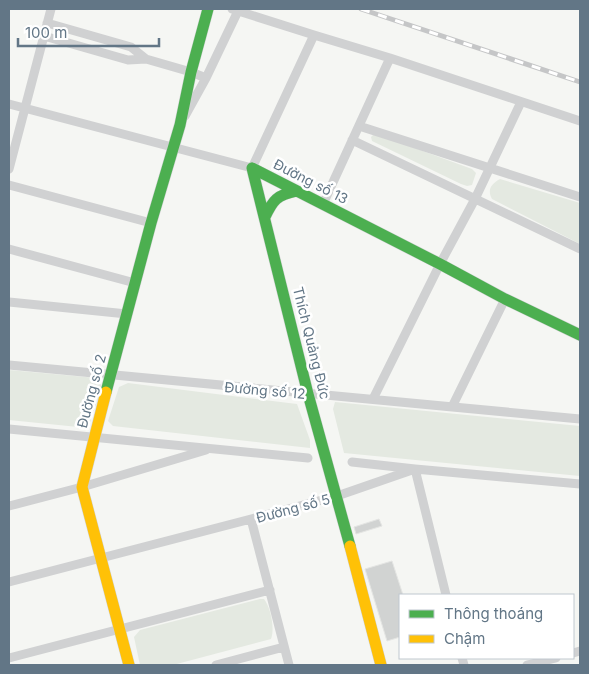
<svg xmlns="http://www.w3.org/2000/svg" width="589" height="674" viewBox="0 0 589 674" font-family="Inter,sans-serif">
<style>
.green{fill:#e4e9e1}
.building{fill:#d1d3d2;stroke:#e4e5e3}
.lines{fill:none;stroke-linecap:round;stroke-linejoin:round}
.fast-casing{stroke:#d0d2d3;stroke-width:12}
.slow-casing{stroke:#d0d2d3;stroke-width:12}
.street{stroke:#d0d1d2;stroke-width:9}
.fast{stroke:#4caf50;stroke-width:11}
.slow{stroke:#ffc107;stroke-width:11}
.rail-casing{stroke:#c5c6c7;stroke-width:5}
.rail{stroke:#fff;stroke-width:3;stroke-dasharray:9;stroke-linecap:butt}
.labels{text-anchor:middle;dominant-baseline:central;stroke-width:5;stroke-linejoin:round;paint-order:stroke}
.street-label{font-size:14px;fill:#627686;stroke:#fff}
</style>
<rect width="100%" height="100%" fill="#f5f6f3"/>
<path class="green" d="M 373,135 L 379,135 L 472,169 L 476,173 L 472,185 L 467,186 L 461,184 L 372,141 L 371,137 Z
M 500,179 L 580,203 L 580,244 L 492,199 C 487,190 491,184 500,179 Z
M 9,370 L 97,378 L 102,387 L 88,428 L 9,420 Z
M 128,383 L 297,404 L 310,440 L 310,448 L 113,426 L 108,421 L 119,387 Z
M 335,402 L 580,426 L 580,476 L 344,453 L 333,409 Z
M 260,599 L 264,599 C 271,608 275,629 271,639 L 173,665 L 140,665 L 134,637 L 140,630 Z"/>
<path class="building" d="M 379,519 L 382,526 L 356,534 L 354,527 Z
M 392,561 L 403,595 L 400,595 L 400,637 L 387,641 L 365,569 Z"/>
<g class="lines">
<g class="fast-casing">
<path id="fast" d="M 252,168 L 308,394 L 350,546
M 252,168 L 440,264 L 505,299 L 580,335
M 265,217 C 273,200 277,195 296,191
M 106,392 L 151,223 L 180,125 L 191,72 L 208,9"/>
</g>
<g class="slow-casing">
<path id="slow" d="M 106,392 L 82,487 L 129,665
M 350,546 L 381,665"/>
</g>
<path class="street" d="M 232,9 L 314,35 L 390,58 L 580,121
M 47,23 L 131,47 L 146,59
M 44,36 L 128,60 L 146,59 L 191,72 L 206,78
M 9,104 L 252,168 L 314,35
M 185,116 L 206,78 L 238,11
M 359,126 L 580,197
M 352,140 L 580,249
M 9,169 L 51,9
M 9,185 L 151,223
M 323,204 L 390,58
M 9,249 L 135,283
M 9,302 L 127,314
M 9,365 L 580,419
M 373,399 L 440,264 L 475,199 L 521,102
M 452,407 L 505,299
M 9,429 L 308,458
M 352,462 L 415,469 L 580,484
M 415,469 L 446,595
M 9,506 L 82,487 L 206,450
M 251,519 L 289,665
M 9,582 L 251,519 L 337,496 L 415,469
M 573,653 L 580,651
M 9,658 L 270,590
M 462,658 L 464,665
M 216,665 L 284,647
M 527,665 L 556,658"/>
<use href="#fast" class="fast"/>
<use href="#slow" class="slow"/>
<g class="rail-casing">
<path id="rail" d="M 361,9 L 580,82"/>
</g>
<use href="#rail" class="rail"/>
</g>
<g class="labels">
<g class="street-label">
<text transform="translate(311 181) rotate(27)">Đường số 13</text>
<text transform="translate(312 343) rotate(76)">Thích Quảng Đức</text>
<text transform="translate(265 390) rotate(5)">Đường số 12</text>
<text transform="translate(91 391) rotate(-75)">Đường số 2</text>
<text transform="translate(293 508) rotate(-15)">Đường số 5</text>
</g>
</g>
<rect width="589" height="674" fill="none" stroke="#627686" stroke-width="20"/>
<rect x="399" y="594" width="175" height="65" fill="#ffffff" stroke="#c0c8cf"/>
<rect x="409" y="610" width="25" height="8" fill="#4caf50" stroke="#c0c8cf"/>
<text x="444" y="619" font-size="15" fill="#627686">Thông thoáng</text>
<rect x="409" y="635" width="25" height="8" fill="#ffc107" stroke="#c0c8cf"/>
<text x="444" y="644" font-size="15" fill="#627686">Chậm</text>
<path d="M18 38v8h141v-8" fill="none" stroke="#627686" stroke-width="2.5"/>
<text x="25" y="38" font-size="15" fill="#627686" stroke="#ffffff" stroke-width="4" paint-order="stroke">100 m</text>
</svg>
